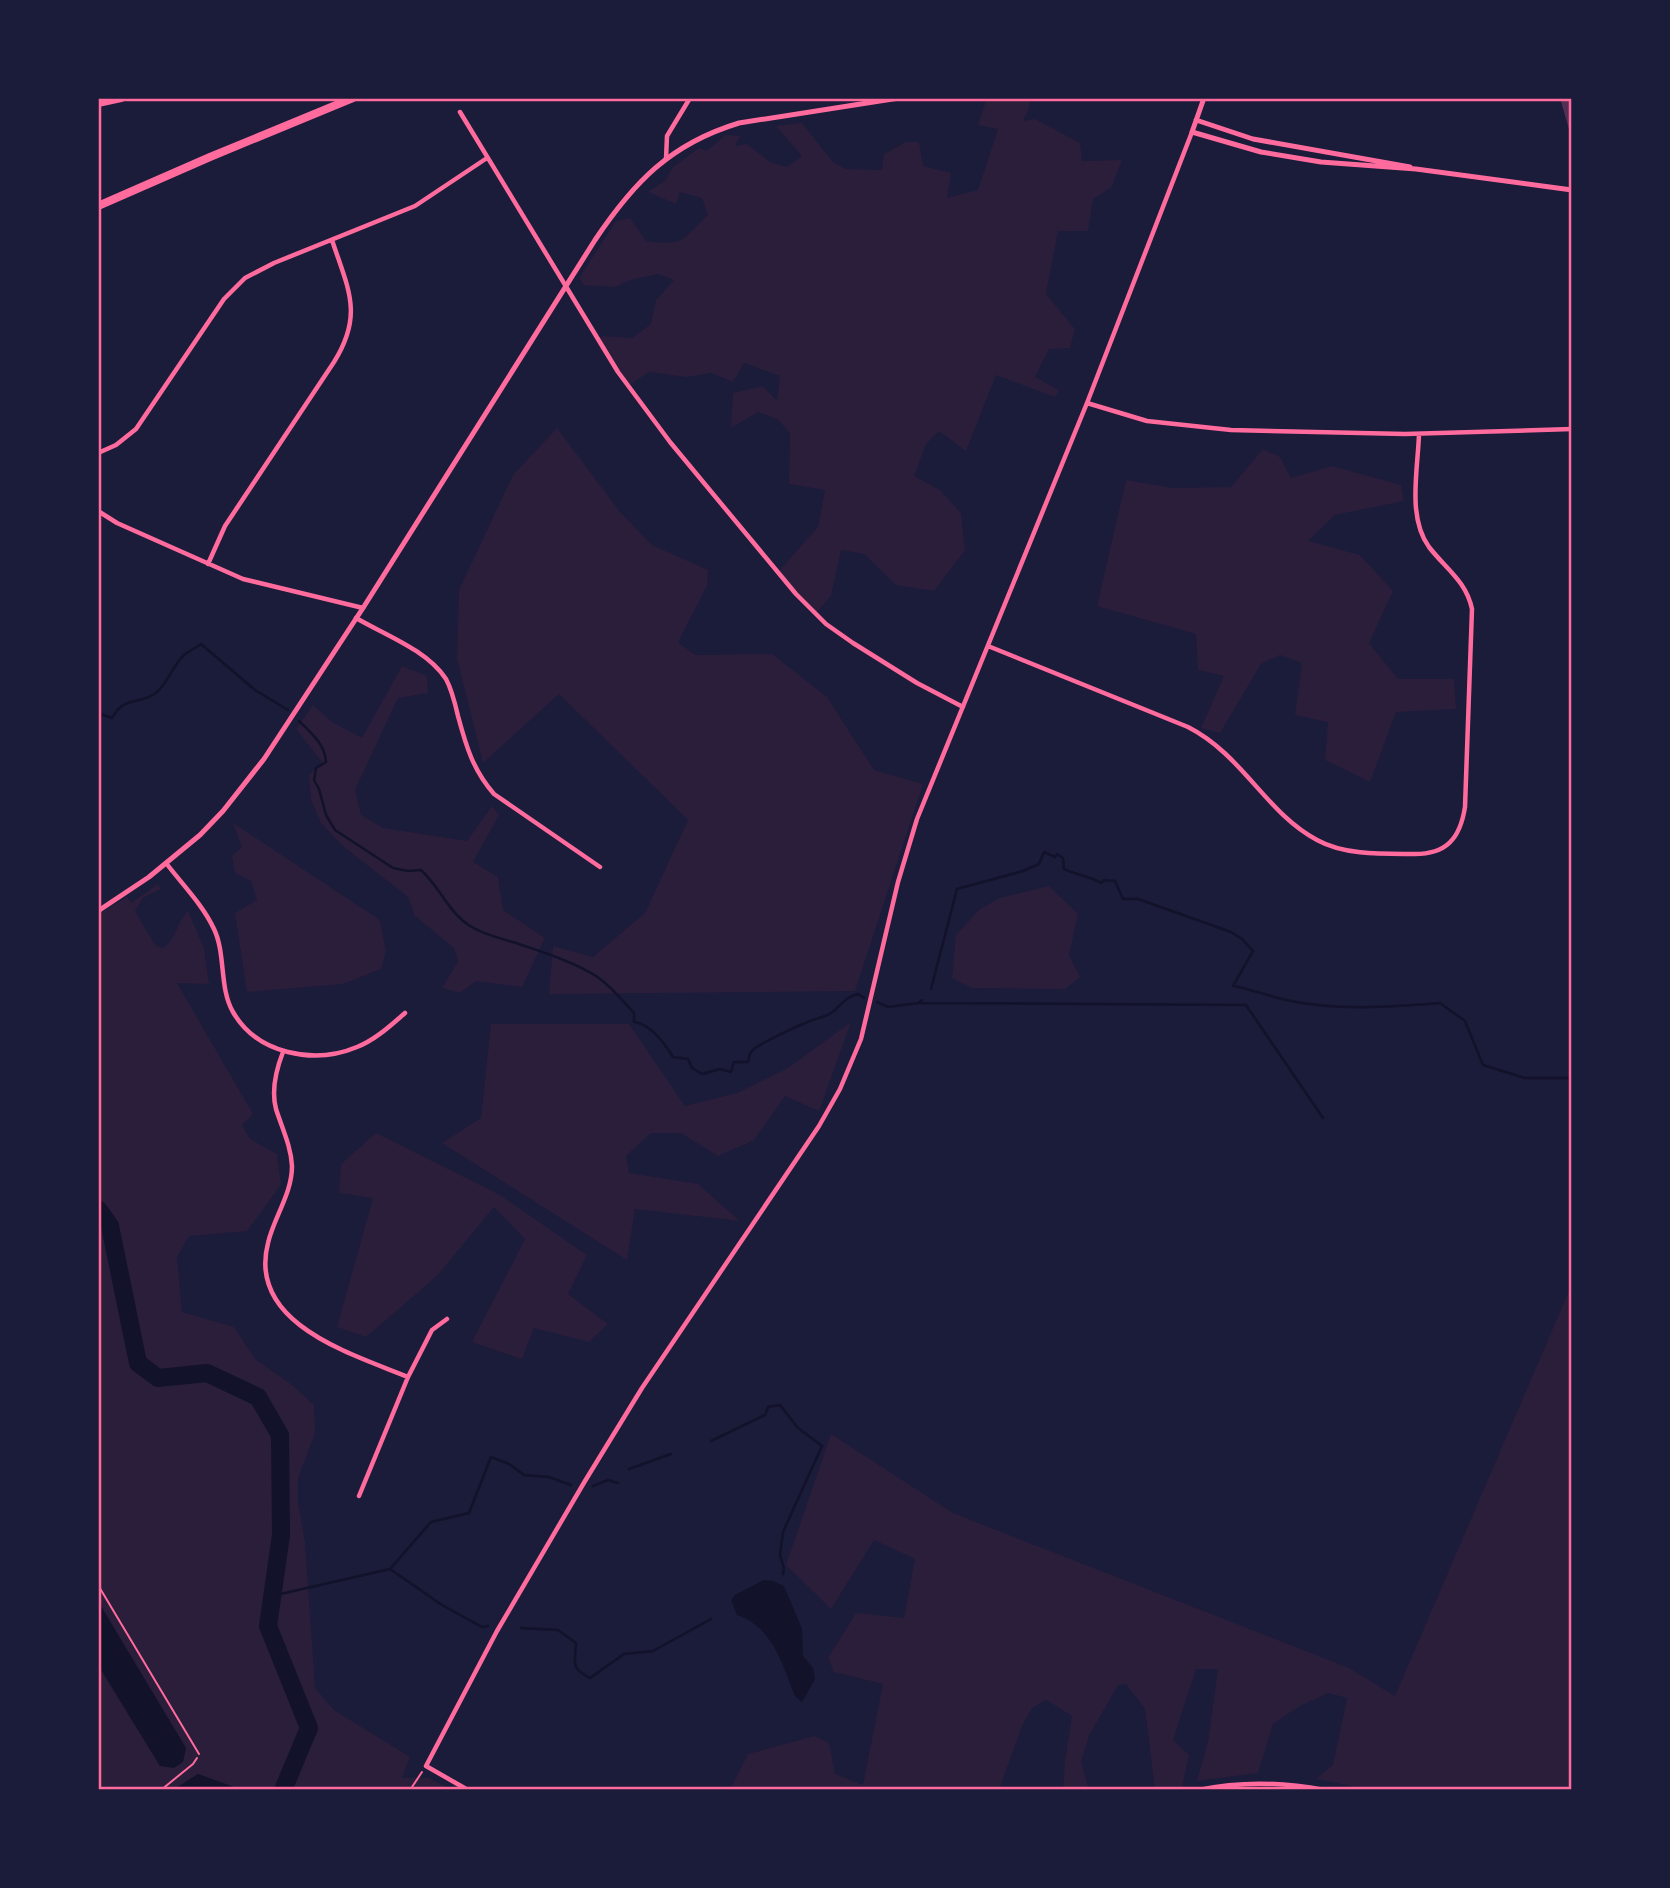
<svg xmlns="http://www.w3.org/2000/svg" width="1670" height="1888" viewBox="0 0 1670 1888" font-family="Inter,sans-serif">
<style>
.green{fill:#2a1e3b}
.water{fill:#12122b}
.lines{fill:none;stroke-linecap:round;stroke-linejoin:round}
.stream{stroke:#12122b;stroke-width:2.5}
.river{stroke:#12122b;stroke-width:18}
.building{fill:#542f53}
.path{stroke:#ff6b9d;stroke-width:2}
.service{stroke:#ff6b9d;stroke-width:2}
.minor{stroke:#ff6b9d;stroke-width:4.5}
.tertiary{stroke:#ff6b9d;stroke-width:5}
.motorway{stroke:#ff6b9d;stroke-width:8}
.neatline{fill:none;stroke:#ff6b9d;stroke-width:2.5}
</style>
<rect width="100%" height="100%" fill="#1b1b3a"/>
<path class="green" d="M 987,98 L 1030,98 L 1029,109 L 1023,121 L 1035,119 L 1080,143 L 1082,161 L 1122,160 L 1111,188 L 1093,199 L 1088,231 L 1058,231 L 1046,294 L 1075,329 L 1070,348 L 1049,349 L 1035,377 L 1059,390 L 1055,397 L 996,375 L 966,451 L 939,431 L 926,444 L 914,476 L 940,490 L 961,513 L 965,550 L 934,591 L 896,585 L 864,554 L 841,550 L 831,596 L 815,614 L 778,572 L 818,527 L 825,490 L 789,484 L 790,434 L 779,420 L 758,412 L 731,428 L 733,393 L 763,386 L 777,401 L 780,376 L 744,363 L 733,382 L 712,373 L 686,377 L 649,372 L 628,386 L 597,340 L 603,336 L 632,338 L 651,324 L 656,300 L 674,280 L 658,274 L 630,280 L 615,287 L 584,285 L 579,278 L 616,221 L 630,218 L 646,241 C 686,246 680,241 708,215 L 702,198 L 680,192 L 676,204 L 648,192 L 666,180 L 673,167 L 699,148 L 707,151 L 725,135 L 740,136 L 735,146 L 747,144 L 770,162 L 787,167 L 802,156 L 776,126 L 802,123 L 833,162 L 846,169 L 882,170 L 884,154 L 906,142 L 919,142 L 923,166 L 951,173 L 947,198 L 978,190 L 998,129 L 978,125 Z
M 557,428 L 620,512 L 652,545 L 708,570 L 707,586 L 678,642 L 695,655 L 772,654 L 827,697 L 874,770 L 923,784 L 855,991 L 549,994 L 553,946 L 593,957 L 645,913 L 688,820 L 559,694 L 483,763 L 457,659 L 459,590 L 513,475 Z
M 1263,449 L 1280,457 L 1291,478 L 1332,466 L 1401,485 L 1404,501 L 1335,515 L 1308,541 L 1360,555 L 1393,591 L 1369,643 L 1398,679 L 1454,679 L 1456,709 L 1396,712 L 1370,782 L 1325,760 L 1328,722 L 1295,715 L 1302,663 L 1280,655 L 1261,664 L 1220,733 L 1201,728 L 1224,676 L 1198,670 L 1196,634 L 1097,606 L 1126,480 L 1173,488 L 1231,487 Z
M 402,666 L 427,676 L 428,693 L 398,698 L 355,790 L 361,815 L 383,828 L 467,841 L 492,806 L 499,815 L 473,862 L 498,877 L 503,910 L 545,938 L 522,987 L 476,981 L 460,993 L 442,988 L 458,961 L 454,948 L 415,916 L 408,897 L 344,847 L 321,823 L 311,800 L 309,775 L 322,762 L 296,729 L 313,705 L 332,722 L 362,738 Z
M 233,823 L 380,920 L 386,951 L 381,969 L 343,984 L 247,992 L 235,913 L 257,900 L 251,881 L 235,873 L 232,856 L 242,847 Z
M 158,884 L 161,889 L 143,898 L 135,911 L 155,945 L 163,948 C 177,938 176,923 188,911 L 204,948 L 209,984 L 177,983 L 253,1114 L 242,1125 L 250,1139 L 277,1154 L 281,1185 L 247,1231 L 189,1236 L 177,1257 L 182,1312 L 234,1327 L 255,1359 L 291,1384 L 314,1405 L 315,1433 L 298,1478 L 298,1503 L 305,1542 L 315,1688 L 334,1710 L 410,1757 L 402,1778 L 429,1778 L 452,1790 L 242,1790 L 198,1774 L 173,1790 L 98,1790 L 98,914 L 127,897 L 131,903 Z
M 1049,886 L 1078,914 L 1069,955 L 1080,977 L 1065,989 L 972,988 L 952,978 L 956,935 L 980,909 L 1000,898 Z
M 851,1022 L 819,1111 L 785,1096 L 754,1140 L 718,1156 L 681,1133 L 651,1133 L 626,1156 L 629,1173 L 698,1184 L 740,1221 L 635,1209 L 627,1260 L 442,1143 L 481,1118 L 491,1024 L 629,1024 L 685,1106 L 737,1093 L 788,1068 Z
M 376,1133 L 500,1195 L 587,1255 L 568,1294 L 608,1324 L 589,1342 L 534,1328 L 522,1359 L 472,1342 L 525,1239 L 494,1207 L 437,1276 L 366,1337 L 337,1327 L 373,1198 L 339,1193 L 341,1164 Z
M 1572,1284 L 1572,1790 L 1355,1790 L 1356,1787 L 1316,1779 L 1333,1765 L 1347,1698 L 1328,1693 L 1298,1707 L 1273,1724 L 1258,1773 L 1197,1781 L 1208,1742 L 1218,1669 L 1196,1669 L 1173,1740 L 1189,1755 L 1182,1787 L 1155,1790 L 1145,1709 L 1126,1684 L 1118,1685 L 1089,1736 L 1081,1762 L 1089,1790 L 1063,1790 L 1065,1761 L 1072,1716 L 1046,1700 L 1032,1708 L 1022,1726 L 999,1790 L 730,1790 L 748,1754 L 814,1736 L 829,1743 L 835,1774 L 863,1785 L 883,1684 L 834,1672 L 828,1658 L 856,1613 L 904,1618 L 915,1559 L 874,1540 L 831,1609 L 786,1565 L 831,1434 L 953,1513 L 1349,1668 L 1395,1696 Z
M 1262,1786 L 1301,1790 L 1215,1790 L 1217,1789 Z"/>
<path class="water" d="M 764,1580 L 773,1581 L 784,1586 L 802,1629 L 803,1656 L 813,1668 L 815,1679 L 802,1702 L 795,1696 C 782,1664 773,1627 737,1615 L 731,1600 L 735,1595 Z
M 98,1601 L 186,1748 L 183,1762 L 174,1768 L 160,1766 L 98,1665 Z
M 198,1774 L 242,1790 L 173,1790 Z"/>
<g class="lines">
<path class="stream" d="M 98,713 L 112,718 C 124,695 140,706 157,692 C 168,682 173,666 183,656 C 188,651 196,648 201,644 L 255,690 L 288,710
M 299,721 C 311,733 325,744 326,762 L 316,768 L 314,780 L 319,789 L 326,815 L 335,830 L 393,868 L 408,871 L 421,870 C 440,887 448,912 470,926 C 484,935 500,938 516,943 C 542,952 572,961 596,976 C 611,986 622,1000 634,1013 L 634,1022 C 650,1024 665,1044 673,1057 L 688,1059 L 692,1068 L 702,1074 L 720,1069 L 731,1072 L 734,1062 L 748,1062 C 749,1059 749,1055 751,1052 C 755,1045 800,1025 810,1021 C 817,1018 825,1017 831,1013 C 841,1006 845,997 858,994 L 864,998
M 931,989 L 957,889 L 1023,871 L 1039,864 L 1044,852 L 1055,857 L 1057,854 L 1063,858 L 1064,869 C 1076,875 1090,876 1101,883 L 1104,880 L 1115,881 L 1123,899 L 1138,899 L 1231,932 L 1242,939 L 1253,951 L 1233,986 C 1251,989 1268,996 1286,1000 C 1336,1011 1390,1007 1440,1003 L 1465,1021 L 1483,1065 L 1525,1078 L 1572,1078
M 877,1002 L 888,1007 L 919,1003 L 922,1000
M 919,1003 L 1246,1005 L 1323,1118
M 711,1441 L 765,1415 L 768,1407 L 780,1405 L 798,1428 L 822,1446 L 783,1532 L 780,1555 L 784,1568 L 783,1574
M 629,1469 L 671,1454
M 593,1486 L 608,1480 L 618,1483
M 390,1569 L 442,1605 L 482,1627 L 488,1626
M 272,1596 L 390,1569 L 431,1522 L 469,1513 L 491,1457 L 509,1464 L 524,1475 L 549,1477 L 571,1485
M 521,1628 L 558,1630 L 576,1643 C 575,1663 570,1668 590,1678 L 624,1654 L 653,1651 L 711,1619"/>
<path class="river" d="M 98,1209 L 110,1226 L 138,1363 L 158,1378 L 207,1373 L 258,1397 L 280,1435 L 281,1535 L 268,1626 L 309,1728 L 283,1790"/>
</g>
<path class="building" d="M 1560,98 L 1572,98 L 1572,136 L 1571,136 Z"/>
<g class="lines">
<path class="path" d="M 161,1790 L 193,1764 L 197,1758
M 410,1790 L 422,1772"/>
<path class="service" d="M 98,1585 L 199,1754"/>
<path class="minor" d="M 460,112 L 618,372 L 670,442 L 796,594 L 826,624 L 853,643 L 917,683 L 963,707
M 666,159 L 667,136 L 690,98
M 1087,403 L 1147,421 L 1231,430 L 1405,434 L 1572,429
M 98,453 L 116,445 L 136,429 L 224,299 L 245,278 L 274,263 L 415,206 L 487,158
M 98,511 L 117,523 L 243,579 L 363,608
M 208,564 L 225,526 L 334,362 C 364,314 348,289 332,240
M 356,618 C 385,635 427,650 446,679 C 452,690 455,703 458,716 C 466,746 473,770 494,794 L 600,867
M 988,646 L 1188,727 C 1243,755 1266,813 1317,840 C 1344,855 1381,854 1412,854 C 1446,855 1460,839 1465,807 L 1472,609 C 1466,581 1446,569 1429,547 C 1407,517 1418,469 1419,434
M 166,863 C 182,884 203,905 214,929 C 226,954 219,988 233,1012 C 257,1054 314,1065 357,1047 C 375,1040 390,1026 405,1013
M 283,1052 C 276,1070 271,1090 276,1109 C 282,1128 291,1146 292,1166 C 292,1194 274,1217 268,1243 C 247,1324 352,1354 408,1377
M 359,1496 L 408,1377 L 432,1330 L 447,1319
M 468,1790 L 426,1766 L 497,1631 L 585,1481 L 642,1388 L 819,1126 L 840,1089 L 861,1039 L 898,882 L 917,819 L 1087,403 L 1192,132
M 1199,1790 C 1241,1781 1282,1782 1324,1790"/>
<path class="tertiary" d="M 1204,98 L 1192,132 L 1261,152 L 1321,162 L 1416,169 L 1572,190
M 1196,120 L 1253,139 L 1410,167
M 98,911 L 149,877 L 200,835 L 223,811 L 264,759 L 363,608 L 595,240 C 634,182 670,144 739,123 L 899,98"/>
<path class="motorway" d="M 98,103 L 121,98
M 98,206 L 210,157 L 353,98"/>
</g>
<rect width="1670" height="1888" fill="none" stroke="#1b1b3a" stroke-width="200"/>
<rect x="100" y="100" width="1470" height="1688" class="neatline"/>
</svg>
